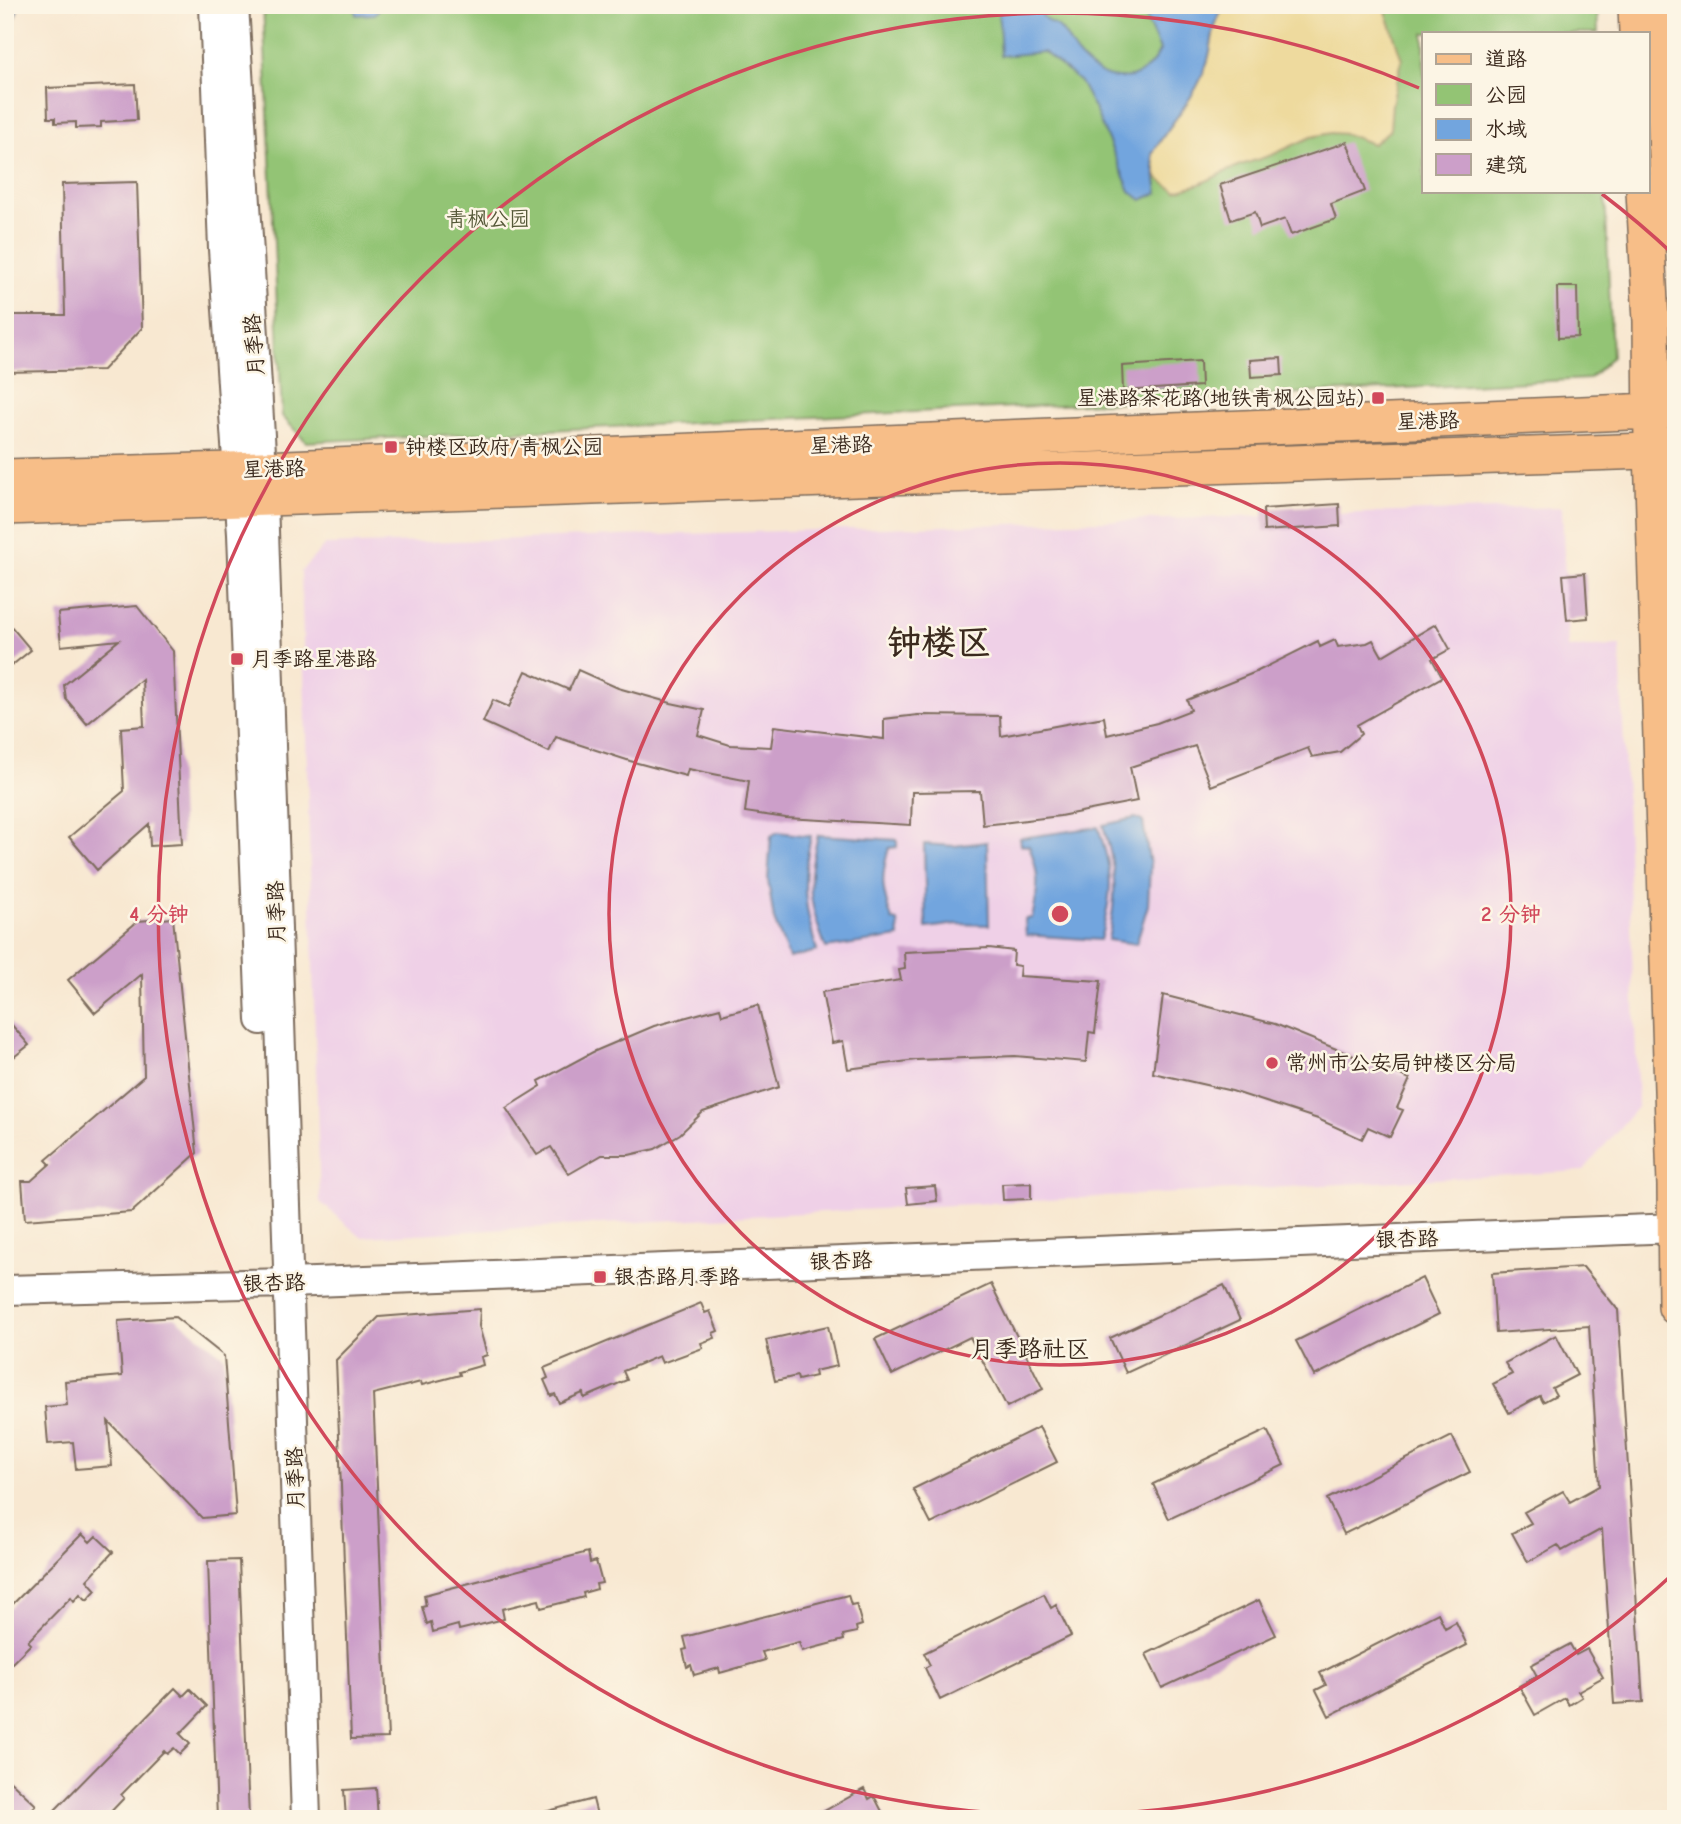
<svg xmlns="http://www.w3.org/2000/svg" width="1681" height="1824" viewBox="0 0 1681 1824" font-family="'Comic Neue','LXGW WenKai TC',sans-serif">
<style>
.built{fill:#efd0e7}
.green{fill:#93c474;stroke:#677749;stroke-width:2}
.sand{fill:#eeda9e;stroke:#94825e;stroke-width:2}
.water{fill:#72a5de;stroke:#56687e;stroke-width:2}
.building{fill:#cc9fc9}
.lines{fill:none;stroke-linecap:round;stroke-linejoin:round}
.minor-casing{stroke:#7d6c5d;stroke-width:32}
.major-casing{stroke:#7d6c5d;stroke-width:38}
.minor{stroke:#fff;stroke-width:28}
.major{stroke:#f7be88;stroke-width:35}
.ring{fill:none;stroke:#d1495b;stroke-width:3.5}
.poi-dot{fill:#d1495b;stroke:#fcf5e5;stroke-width:2.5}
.labels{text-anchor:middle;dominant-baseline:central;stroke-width:5;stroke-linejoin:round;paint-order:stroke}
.park-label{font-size:21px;fill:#555838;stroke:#fcf5e5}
.street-label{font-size:21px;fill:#3b2a1e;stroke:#fcf5e5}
.poi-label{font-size:21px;fill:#3b2a1e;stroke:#fcf5e5;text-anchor:start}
.quarter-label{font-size:24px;fill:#3b2a1e;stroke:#fcf5e5}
.town-label{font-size:35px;font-weight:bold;fill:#3b2a1e;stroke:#fcf5e5}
.centre{fill:#d1495b;stroke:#fcf5e5;stroke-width:3.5}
.ring-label{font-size:21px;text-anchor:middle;font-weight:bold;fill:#d1495b;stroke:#fcf5e5;stroke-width:5;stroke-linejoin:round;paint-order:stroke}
</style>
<rect width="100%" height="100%" fill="#fcf5e5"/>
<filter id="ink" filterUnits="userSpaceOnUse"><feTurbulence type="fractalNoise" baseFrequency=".0143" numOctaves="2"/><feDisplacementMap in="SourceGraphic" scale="14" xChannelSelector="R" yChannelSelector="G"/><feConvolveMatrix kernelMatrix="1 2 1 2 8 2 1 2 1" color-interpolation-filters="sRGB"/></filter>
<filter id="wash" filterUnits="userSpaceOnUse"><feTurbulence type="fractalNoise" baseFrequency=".00686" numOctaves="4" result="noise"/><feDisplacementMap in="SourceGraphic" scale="28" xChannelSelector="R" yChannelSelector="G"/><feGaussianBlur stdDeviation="1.57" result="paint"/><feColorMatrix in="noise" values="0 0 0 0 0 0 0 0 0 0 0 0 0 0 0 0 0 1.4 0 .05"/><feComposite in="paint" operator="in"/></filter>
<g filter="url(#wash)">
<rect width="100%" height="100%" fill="#f8e8d1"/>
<path class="built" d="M 1562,507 L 1568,648 L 1620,646 L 1638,1106 L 1583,1171 L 361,1237 L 320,1202 L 301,571 L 325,545 Z"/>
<path class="green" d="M 263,5 L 1597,5 L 1598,33 L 1424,33 L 1424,191 L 1605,191 L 1612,357 L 1589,379 L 306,442 L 282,416 Z"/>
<path class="sand" d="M 1226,5 L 1384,5 L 1402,60 L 1392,104 L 1390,130 L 1373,144 L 1346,134 L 1331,133 L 1311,137 L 1272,155 L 1238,166 L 1200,184 L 1176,191 L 1157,178 L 1152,154 C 1168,125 1195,99 1206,66 C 1215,41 1208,30 1226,5 Z"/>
<path class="water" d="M 5,5 L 19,5 L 5,52 Z
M 355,5 L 382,5 L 375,14 L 356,15 Z
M 998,5 L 1034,5 C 1039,11 1043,18 1049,22 C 1054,25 1054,23 1058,27 C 1067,34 1070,46 1077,54 C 1103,85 1141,89 1160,50 L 1144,14 L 1127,5 L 1226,5 C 1208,30 1215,41 1206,66 C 1195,99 1168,125 1152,154 L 1158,193 L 1142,200 L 1130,191 L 1096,112 L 1080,82 L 1044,52 L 1001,56 Z
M 1136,818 L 1143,822 L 1150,865 L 1148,905 L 1136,944 L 1108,940 C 1117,895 1117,870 1103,825 Z
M 1098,827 C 1114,874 1113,892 1100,940 L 1026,935 L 1025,919 L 1032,918 C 1039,888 1040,874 1029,846 L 1021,845 L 1020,838 Z
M 778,832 L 811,836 C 801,882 804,906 817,951 L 789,958 L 774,920 L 768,880 L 771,836 Z
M 818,835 L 897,840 L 897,847 L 889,848 C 880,878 882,891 892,920 L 898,921 L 899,937 L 826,948 C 808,902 806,884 818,835 Z
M 987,842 L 989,925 L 957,924 L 926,928 L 924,844 L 954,846 Z"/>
<g id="blocks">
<path class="building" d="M 135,84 L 137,120 L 101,122 L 101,127 L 76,128 L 76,122 L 55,123 L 55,118 L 48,118 L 47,88 Z
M 1347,142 L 1365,191 L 1331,204 L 1336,219 L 1291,235 L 1285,219 L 1260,228 L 1255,212 L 1231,220 L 1220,185 Z
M 137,182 L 142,328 L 103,370 L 5,372 L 5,315 L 65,315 L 62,184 Z
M 1557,287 L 1577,287 L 1578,337 L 1558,338 Z
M 1281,358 L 1282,375 L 1251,377 L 1250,360 Z
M 1200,361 L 1201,386 L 1123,391 L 1122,366 Z
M 1339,504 L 1340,526 L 1264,531 L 1263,509 Z
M 1585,573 L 1588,618 L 1567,620 L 1563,575 Z
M 137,606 L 173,651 L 182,844 L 150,846 L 149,824 L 97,870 L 69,837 L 124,791 L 121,728 L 144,726 L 142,679 L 87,724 L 66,699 L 64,685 L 119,640 L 61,646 L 58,613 Z
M 5,619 L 31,650 L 5,671 Z
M 1436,624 L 1450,649 L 1432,659 L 1442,677 L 1357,725 L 1361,734 L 1340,752 L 1312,757 L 1308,748 L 1211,786 L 1195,746 L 1130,767 L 1137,801 L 1060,816 L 1002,823 L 983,825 L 980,791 L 912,792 L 911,825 L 786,818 L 745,812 L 749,781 L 688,769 L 686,776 L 630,761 L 556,737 L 549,752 L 483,722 L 493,700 L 509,707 L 526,671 L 569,690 L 578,670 L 618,688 L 671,703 L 704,710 L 698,735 L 730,745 L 771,747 L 774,726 L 884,739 L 884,719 L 918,715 L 1000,716 L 1001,736 L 1104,717 L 1107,735 L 1157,723 L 1191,710 L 1187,700 L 1256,672 L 1318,641 L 1320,647 L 1335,640 L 1338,647 L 1367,643 L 1373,640 L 1382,656 Z
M 173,918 L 197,1153 L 132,1212 L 25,1220 L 22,1181 L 31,1181 L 50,1164 L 46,1160 L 144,1076 L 142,974 L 95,1013 L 68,980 L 138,921 Z
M 989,948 L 1014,951 L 1013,965 L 1020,966 L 1019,976 L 1101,981 L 1095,1033 L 1089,1032 L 1086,1062 L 1015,1056 L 916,1060 L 848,1069 L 843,1041 L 832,1043 L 822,992 L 901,980 L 899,970 L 905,969 L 904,952 Z
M 1163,995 L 1275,1024 L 1410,1079 L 1397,1108 L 1403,1110 L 1390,1137 L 1368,1127 L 1362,1139 L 1318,1119 L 1232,1091 L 1153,1073 Z
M 758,1005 L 779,1087 L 703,1112 L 680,1134 L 655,1149 L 629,1155 L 602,1155 L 569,1174 L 551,1147 L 537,1155 L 506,1108 L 541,1086 L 539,1081 L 593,1052 L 654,1026 L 720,1008 L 722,1015 Z
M 5,1017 L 29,1045 L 5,1064 Z
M 1031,1183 L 1031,1199 L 1003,1200 L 1002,1184 Z
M 935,1186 L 937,1201 L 908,1204 L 906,1188 Z
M 1583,1267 L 1618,1310 L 1643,1702 L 1614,1704 L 1602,1529 L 1562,1551 L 1558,1545 L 1528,1562 L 1512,1533 L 1531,1523 L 1524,1512 L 1563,1491 L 1570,1502 L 1599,1486 L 1589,1326 L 1496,1333 L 1492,1273 Z
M 1422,1278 L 1439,1314 L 1314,1376 L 1296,1341 Z
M 991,1284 L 1043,1389 L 1007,1407 L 970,1337 L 892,1375 L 875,1339 Z
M 1224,1285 L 1240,1320 L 1126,1373 L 1110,1338 Z
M 701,1303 L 705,1313 L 710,1311 L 718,1331 L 713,1333 L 715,1338 L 701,1343 L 703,1348 L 662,1363 L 659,1356 L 623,1371 L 627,1380 L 584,1398 L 583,1393 L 559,1403 L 555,1394 L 551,1396 L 544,1380 L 548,1378 L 544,1368 Z
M 480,1309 L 479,1326 L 487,1355 L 481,1357 L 483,1365 L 459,1372 L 460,1375 L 422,1385 L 421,1382 L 373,1394 L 388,1738 L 351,1739 L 336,1360 L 379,1317 Z
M 175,1317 L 224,1356 L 236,1515 L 202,1518 L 108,1421 L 112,1466 L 76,1469 L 73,1442 L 48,1444 L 45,1407 L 67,1405 L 65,1381 L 122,1376 L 118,1321 Z
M 828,1326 L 837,1366 L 814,1371 L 815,1376 L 798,1380 L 797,1376 L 775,1381 L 766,1340 Z
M 1556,1335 L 1577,1375 L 1552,1388 L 1556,1395 L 1543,1402 L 1540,1396 L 1509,1413 L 1493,1384 L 1512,1374 L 1505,1363 Z
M 1039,1427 L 1057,1462 L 931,1524 L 913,1489 Z
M 1267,1430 L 1284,1465 L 1169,1519 L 1153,1484 Z
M 1452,1436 L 1470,1472 L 1344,1534 L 1327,1499 Z
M 82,1534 L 90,1542 L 96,1536 L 113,1552 L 87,1580 L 96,1590 L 87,1600 L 80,1594 L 74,1601 L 71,1597 L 28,1641 L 31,1644 L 5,1670 L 5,1612 Z
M 588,1552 L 590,1563 L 596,1561 L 602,1583 L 596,1584 L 597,1589 L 583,1593 L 584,1597 L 541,1608 L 539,1600 L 502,1609 L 504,1619 L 459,1630 L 458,1625 L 433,1632 L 431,1622 L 427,1624 L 422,1607 L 426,1606 L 424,1595 Z
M 239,1560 L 249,1819 L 217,1819 L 208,1561 Z
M 1044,1594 L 1051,1608 L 1056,1605 L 1071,1636 L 940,1700 L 925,1668 L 930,1665 L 924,1653 Z
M 848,1595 L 851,1605 L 856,1604 L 862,1625 L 856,1627 L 857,1632 L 843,1635 L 844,1640 L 802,1651 L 799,1642 L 762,1652 L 765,1660 L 720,1673 L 719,1668 L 694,1675 L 691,1665 L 687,1667 L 683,1650 L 687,1649 L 684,1637 Z
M 1259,1600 L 1276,1635 L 1162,1688 L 1146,1654 Z
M 1438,1613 L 1445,1628 L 1456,1622 L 1467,1645 L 1329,1716 L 1316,1690 L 1326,1685 L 1320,1673 Z
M 1570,1644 L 1576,1655 L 1587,1649 L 1603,1677 L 1578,1691 L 1582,1697 L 1569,1705 L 1565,1698 L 1535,1715 L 1519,1686 L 1537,1676 L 1531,1665 Z
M 175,1688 L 183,1696 L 190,1689 L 207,1706 L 180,1734 L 190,1744 L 180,1754 L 174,1748 L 167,1754 L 164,1751 L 121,1795 L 124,1798 L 104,1819 L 62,1819 L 54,1811 Z
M 5,1776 L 36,1805 L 23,1819 L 5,1819 Z
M 376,1788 L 378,1819 L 346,1819 L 344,1790 Z
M 864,1789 L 869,1799 L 874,1796 L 886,1819 L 810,1819 Z
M 593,1799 L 598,1819 L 537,1819 L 537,1814 Z"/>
</g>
</g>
<g filter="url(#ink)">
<use href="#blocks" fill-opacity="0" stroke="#7d6c5d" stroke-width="2"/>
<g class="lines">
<g class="minor-casing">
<path id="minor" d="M 214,5 L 223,249 L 242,534 L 261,1020
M 234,5 L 262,469 L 306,1819
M 5,1290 L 289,1283 L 1676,1228"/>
</g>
<g class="major-casing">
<path id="major" d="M 1636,5 L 1637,33
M 1661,5 L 1670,232
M 1644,191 L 1651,321 L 1652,450 L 1675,1186 L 1676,1307
M 5,477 L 262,469 L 1676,410
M 5,507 L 1676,450"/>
</g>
<use href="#minor" class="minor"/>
<use href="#major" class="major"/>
</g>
</g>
<g class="ring">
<circle cx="1060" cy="914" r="451"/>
<path d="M1674 1573A901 901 0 1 1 1419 88M1602 194A901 901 0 0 1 1674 255"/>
</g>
<g class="poi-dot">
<rect x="1371" y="391" width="14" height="14" rx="3.5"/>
<rect x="384" y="440" width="14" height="14" rx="3.5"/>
<rect x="230" y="652" width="14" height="14" rx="3.5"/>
<circle cx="1272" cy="1063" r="7"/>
<rect x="593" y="1270" width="14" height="14" rx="3.5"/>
</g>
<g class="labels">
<g class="park-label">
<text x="488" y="219">青枫公园</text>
</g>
<g class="street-label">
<text transform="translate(254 345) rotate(-94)">月季路</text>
<text transform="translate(1428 421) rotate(-2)">星港路</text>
<text transform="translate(841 445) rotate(-2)">星港路</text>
<text transform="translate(274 469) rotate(-2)">星港路</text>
<text transform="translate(276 912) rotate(-92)">月季路</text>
<text transform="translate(1407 1239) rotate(-2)">银杏路</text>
<text transform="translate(841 1261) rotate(-2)">银杏路</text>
<text transform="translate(274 1283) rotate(-2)">银杏路</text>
<text transform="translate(295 1478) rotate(-92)">月季路</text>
</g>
<g class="poi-label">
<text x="1364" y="398" text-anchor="end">星港路茶花路(地铁青枫公园站)</text>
<text x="405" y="447">钟楼区政府/青枫公园</text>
<text x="251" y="659">月季路星港路</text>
<text x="1286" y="1063">常州市公安局钟楼区分局</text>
<text x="614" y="1277">银杏路月季路</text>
</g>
<g class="quarter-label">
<text x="1030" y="1349">月季路社区</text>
</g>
<g class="town-label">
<text x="939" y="642">钟楼区</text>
</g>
</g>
<circle cx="1060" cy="914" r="10" class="centre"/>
<g class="ring-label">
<text x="1511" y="921">2 分钟</text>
<text x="159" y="921">4 分钟</text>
</g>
<rect width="1681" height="1824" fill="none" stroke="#fcf5e5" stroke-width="28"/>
<rect x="1422" y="32" width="228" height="161" fill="#fcf5e5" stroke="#afa495" stroke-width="2"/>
<rect x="1436" y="54" width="35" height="10" fill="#f7be88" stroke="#afa495" stroke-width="2"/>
<text x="1485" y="66" font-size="21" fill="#3b2a1e">道路</text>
<rect x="1436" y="84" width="35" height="21" fill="#93c474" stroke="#afa495" stroke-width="2"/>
<text x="1485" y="102" font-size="21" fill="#3b2a1e">公园</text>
<rect x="1436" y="119" width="35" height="21" fill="#72a5de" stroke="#afa495" stroke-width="2"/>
<text x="1485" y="136" font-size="21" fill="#3b2a1e">水域</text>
<rect x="1436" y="154" width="35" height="21" fill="#cc9fc9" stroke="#afa495" stroke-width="2"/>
<text x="1485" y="172" font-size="21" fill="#3b2a1e">建筑</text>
</svg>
